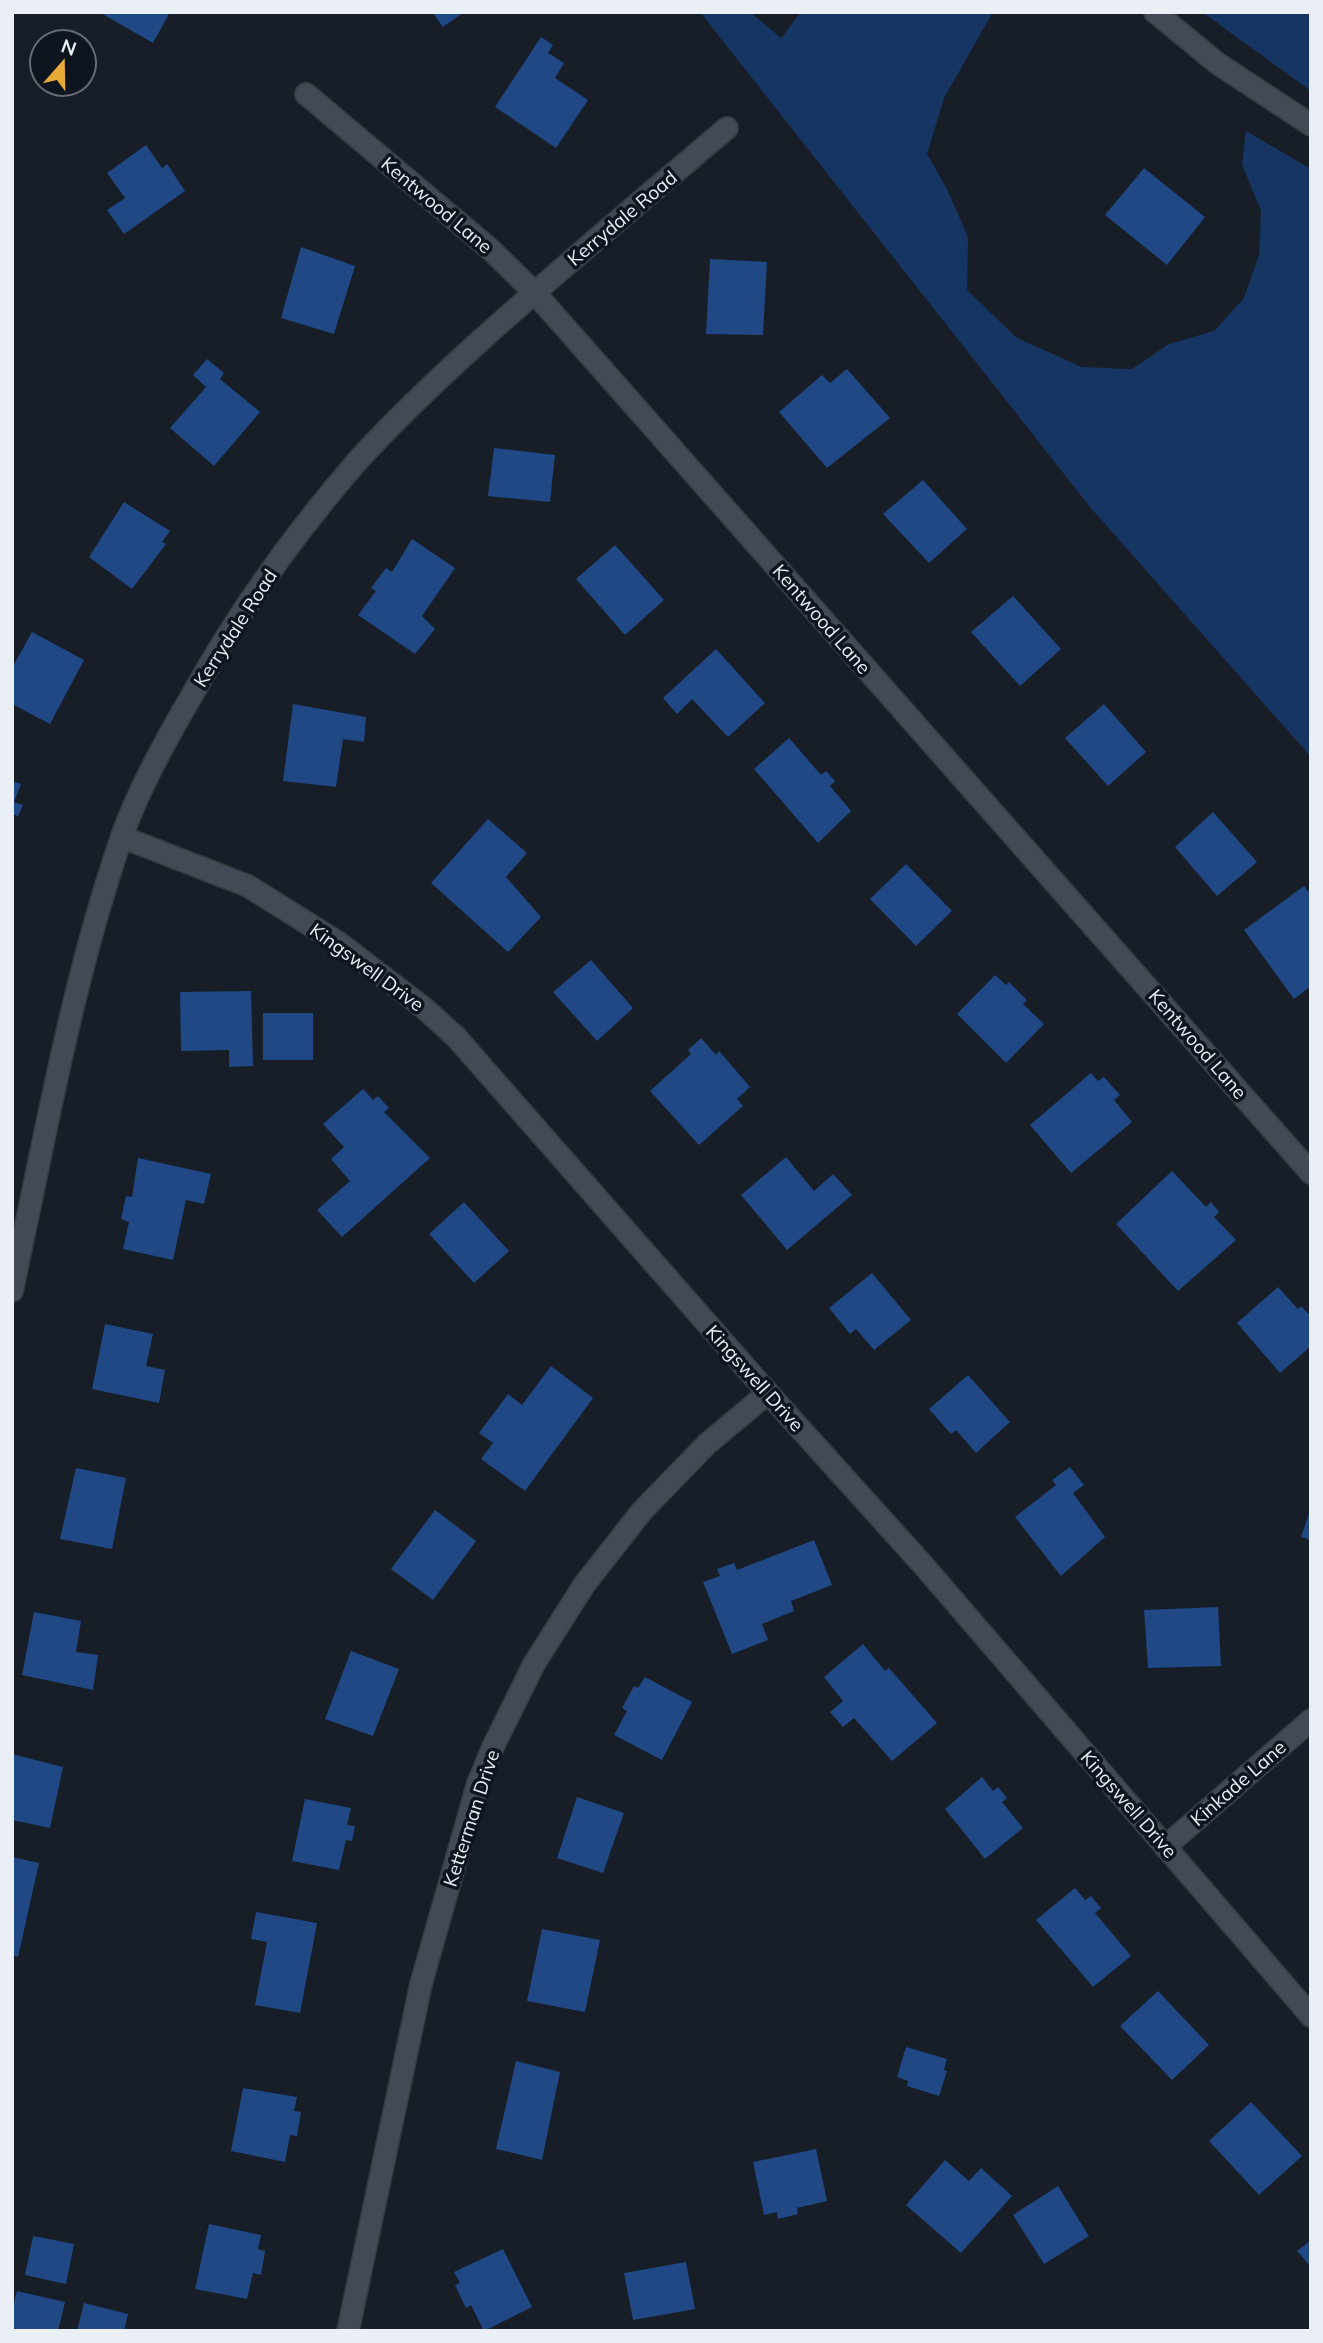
<svg xmlns="http://www.w3.org/2000/svg" width="1323" height="2343" viewBox="0 0 1323 2343" font-family="Mulish,sans-serif">
<style>
.green{fill:#173562}
.building{fill:#1f4884}
.lines{fill:none;stroke-linecap:round;stroke-linejoin:round}
.minor-casing{stroke:#373b42;stroke-width:24}
.minor{stroke:#434a55;stroke-width:21}
.labels{text-anchor:middle;dominant-baseline:central;stroke-width:7;stroke-linejoin:round;paint-order:stroke}
.street-label{font-size:19px;fill:#eaeef5;stroke:#0f151e}
</style>
<rect width="100%" height="100%" fill="#181e27"/>
<path class="green" d="M 700,12 L 750,12 L 781,38 L 801,12 L 993,12 L 944,98 L 927,154 L 947,189 L 968,237 L 967,290 L 1017,338 L 1082,367 L 1132,369 L 1169,344 L 1214,331 L 1244,298 L 1259,255 L 1261,211 L 1242,164 L 1246,131 L 1311,169 L 1311,757 L 1090,507 Z
M 1202,12 L 1311,12 L 1311,91 Z"/>
<path class="building" d="M 99,12 L 170,12 L 153,43 Z
M 432,12 L 464,12 L 443,27 Z
M 541,37 L 553,45 L 548,53 L 564,63 L 555,78 L 588,100 L 556,148 L 495,107 Z
M 146,145 L 162,168 L 167,164 L 185,191 L 124,234 L 107,210 L 125,198 L 107,173 Z
M 1144,168 L 1205,217 L 1167,265 L 1105,215 Z
M 301,247 L 355,266 L 334,334 L 281,318 Z
M 710,259 L 767,262 L 763,335 L 706,334 Z
M 207,359 L 224,373 L 220,379 L 260,412 L 214,466 L 170,428 L 206,387 L 193,375 Z
M 847,369 L 890,418 L 827,468 L 779,412 L 822,375 L 830,383 Z
M 494,448 L 555,455 L 550,502 L 488,496 Z
M 923,480 L 967,529 L 929,563 L 883,514 Z
M 124,502 L 170,531 L 162,542 L 166,544 L 132,589 L 89,557 Z
M 412,539 L 455,568 L 422,616 L 435,629 L 415,654 L 358,615 L 376,591 L 371,588 L 386,568 L 392,572 Z
M 615,545 L 664,600 L 625,635 L 576,579 Z
M 1013,596 L 1061,649 L 1020,686 L 971,632 Z
M 32,632 L 84,660 L 50,724 L 12,704 L 12,668 Z
M 716,649 L 765,703 L 728,737 L 692,699 L 677,714 L 663,698 Z
M 293,704 L 366,717 L 364,742 L 343,739 L 336,787 L 283,781 Z
M 1104,704 L 1146,752 L 1108,786 L 1065,738 Z
M 789,738 L 821,775 L 826,771 L 835,781 L 830,786 L 851,811 L 818,843 L 754,769 Z
M 12,781 L 21,784 L 14,802 L 23,805 L 18,816 L 12,814 Z
M 1213,812 L 1257,862 L 1217,896 L 1175,847 Z
M 488,819 L 527,853 L 506,877 L 541,917 L 508,952 L 431,883 Z
M 906,864 L 952,911 L 916,946 L 870,899 Z
M 1304,886 L 1311,895 L 1311,986 L 1294,999 L 1244,930 Z
M 591,960 L 633,1008 L 597,1041 L 553,992 Z
M 995,975 L 1006,985 L 1009,982 L 1027,1000 L 1023,1004 L 1044,1024 L 1006,1063 L 957,1014 Z
M 251,991 L 253,1066 L 229,1067 L 229,1050 L 181,1051 L 180,992 Z
M 263,1013 L 313,1013 L 313,1060 L 263,1060 Z
M 701,1038 L 716,1055 L 719,1051 L 750,1087 L 737,1099 L 743,1106 L 699,1145 L 650,1091 L 691,1054 L 688,1050 Z
M 1091,1073 L 1098,1081 L 1104,1077 L 1120,1095 L 1114,1100 L 1132,1122 L 1071,1173 L 1030,1125 Z
M 363,1089 L 373,1100 L 378,1096 L 389,1108 L 384,1112 L 430,1158 L 342,1237 L 317,1210 L 350,1181 L 331,1159 L 344,1147 L 323,1124 Z
M 786,1157 L 814,1191 L 833,1174 L 852,1195 L 787,1250 L 741,1195 Z
M 138,1158 L 211,1174 L 204,1204 L 186,1200 L 173,1260 L 123,1249 L 129,1222 L 121,1219 L 126,1196 L 132,1197 Z
M 1172,1171 L 1206,1207 L 1211,1202 L 1219,1212 L 1214,1217 L 1236,1240 L 1178,1291 L 1116,1224 Z
M 464,1202 L 509,1251 L 474,1283 L 429,1234 Z
M 872,1273 L 911,1320 L 874,1350 L 856,1329 L 850,1334 L 829,1308 Z
M 1278,1287 L 1298,1309 L 1301,1306 L 1311,1316 L 1311,1346 L 1280,1373 L 1237,1323 Z
M 105,1324 L 153,1334 L 146,1366 L 165,1370 L 159,1403 L 92,1389 Z
M 551,1366 L 593,1398 L 525,1491 L 481,1459 L 493,1443 L 479,1433 L 508,1394 L 522,1405 Z
M 968,1375 L 1010,1422 L 976,1453 L 956,1430 L 951,1434 L 929,1409 Z
M 1070,1467 L 1084,1485 L 1073,1493 L 1105,1537 L 1061,1576 L 1015,1517 L 1056,1485 L 1052,1480 Z
M 76,1468 L 126,1478 L 112,1549 L 60,1539 Z
M 1311,1508 L 1311,1540 L 1301,1537 Z
M 435,1510 L 476,1541 L 433,1600 L 391,1569 Z
M 814,1540 L 832,1585 L 791,1601 L 794,1611 L 762,1624 L 768,1640 L 732,1654 L 703,1582 L 720,1576 L 717,1569 L 734,1563 L 737,1570 Z
M 1218,1607 L 1221,1666 L 1148,1668 L 1144,1610 Z
M 34,1612 L 81,1621 L 76,1652 L 98,1655 L 93,1690 L 22,1675 Z
M 863,1644 L 885,1671 L 889,1668 L 937,1723 L 892,1761 L 854,1718 L 843,1727 L 830,1712 L 843,1701 L 824,1677 Z
M 351,1651 L 399,1669 L 373,1736 L 325,1719 Z
M 645,1677 L 692,1702 L 662,1760 L 614,1735 L 627,1711 L 622,1708 L 634,1686 L 638,1688 Z
M 12,1754 L 63,1767 L 50,1828 L 12,1820 Z
M 982,1777 L 993,1791 L 998,1787 L 1007,1798 L 1002,1802 L 1023,1828 L 985,1859 L 945,1809 Z
M 577,1797 L 624,1813 L 603,1873 L 557,1858 Z
M 305,1799 L 351,1808 L 347,1825 L 355,1826 L 352,1841 L 346,1840 L 339,1870 L 292,1861 Z
M 12,1857 L 39,1863 L 18,1957 L 12,1955 Z
M 1075,1888 L 1085,1900 L 1091,1896 L 1101,1908 L 1095,1913 L 1131,1956 L 1093,1987 L 1036,1920 Z
M 256,1912 L 317,1923 L 300,2013 L 255,2005 L 267,1942 L 251,1939 Z
M 542,1929 L 600,1940 L 585,2012 L 527,2001 Z
M 1158,1991 L 1209,2045 L 1172,2080 L 1120,2026 Z
M 906,2047 L 947,2059 L 944,2070 L 947,2071 L 939,2096 L 907,2086 L 908,2081 L 897,2077 Z
M 516,2061 L 560,2072 L 542,2160 L 496,2149 Z
M 243,2088 L 297,2097 L 294,2111 L 301,2112 L 297,2136 L 290,2135 L 285,2162 L 231,2151 Z
M 1251,2102 L 1302,2156 L 1259,2195 L 1209,2141 Z
M 816,2149 L 827,2201 L 797,2208 L 798,2214 L 778,2219 L 777,2212 L 764,2215 L 753,2162 Z
M 945,2160 L 969,2181 L 981,2168 L 1012,2196 L 961,2253 L 906,2205 Z
M 1058,2186 L 1089,2236 L 1044,2264 L 1013,2215 Z
M 209,2224 L 261,2235 L 258,2249 L 265,2251 L 261,2275 L 253,2273 L 247,2299 L 195,2289 Z
M 33,2236 L 74,2244 L 66,2284 L 25,2275 Z
M 1311,2240 L 1311,2267 L 1297,2251 Z
M 503,2249 L 532,2307 L 484,2331 L 471,2305 L 466,2308 L 455,2285 L 460,2283 L 454,2272 Z
M 686,2262 L 695,2309 L 633,2320 L 624,2273 Z
M 17,2291 L 65,2302 L 58,2331 L 12,2331 L 12,2309 Z
M 84,2303 L 128,2314 L 124,2331 L 77,2331 Z"/>
<g class="lines">
<g class="minor-casing">
<path id="minor" d="M 1155,12 L 1217,63 L 1311,125
M 306,94 L 491,250 L 534,292 L 1311,1173
M 122,837 L 248,886 L 339,943 L 424,1008 L 456,1037 L 768,1393 L 924,1566 L 1311,2016
M 12,1291 C 45,1139 71,984 122,836 C 139,788 165,741 191,697 C 237,614 292,537 354,465 C 393,421 437,380 480,341 C 561,268 645,198 727,128
M 1165,1847 L 1311,1720
M 348,2331 L 421,1984 L 478,1783 L 493,1747 L 534,1664 L 584,1585 L 642,1511 L 707,1444 L 768,1393"/>
</g>
<use href="#minor" class="minor"/>
</g>
<g class="labels">
<g class="street-label">
<text transform="translate(437 205) rotate(40)">Kentwood Lane</text>
<text transform="translate(622 218) rotate(-40)">Kerrydale Road</text>
<text transform="translate(822 619) rotate(49)">Kentwood Lane</text>
<text transform="translate(235 628) rotate(-57)">Kerrydale Road</text>
<text transform="translate(367 967) rotate(36)">Kingswell Drive</text>
<text transform="translate(1198 1044) rotate(49)">Kentwood Lane</text>
<text transform="translate(755 1378) rotate(48)">Kingswell Drive</text>
<text transform="translate(1238 1783) rotate(-41)">Kinkade Lane</text>
<text transform="translate(1129 1804) rotate(49)">Kingswell Drive</text>
<text transform="translate(471 1818) rotate(-72)">Ketterman Drive</text>
</g>
</g>
<rect width="1323" height="2343" fill="none" stroke="#eaeef5" stroke-width="28"/>
<g transform="translate(63 63) rotate(20)"><circle r="33" fill="#0f151e" stroke="#676c74" stroke-width="2"/>
<path d="M0-5L12 26L0 18L-12 26Z" fill="#e9ab38"/>
<text y="-10" font-size="19" font-weight="bold" text-anchor="middle" fill="#eaeef5">N</text>
</g>
</svg>
